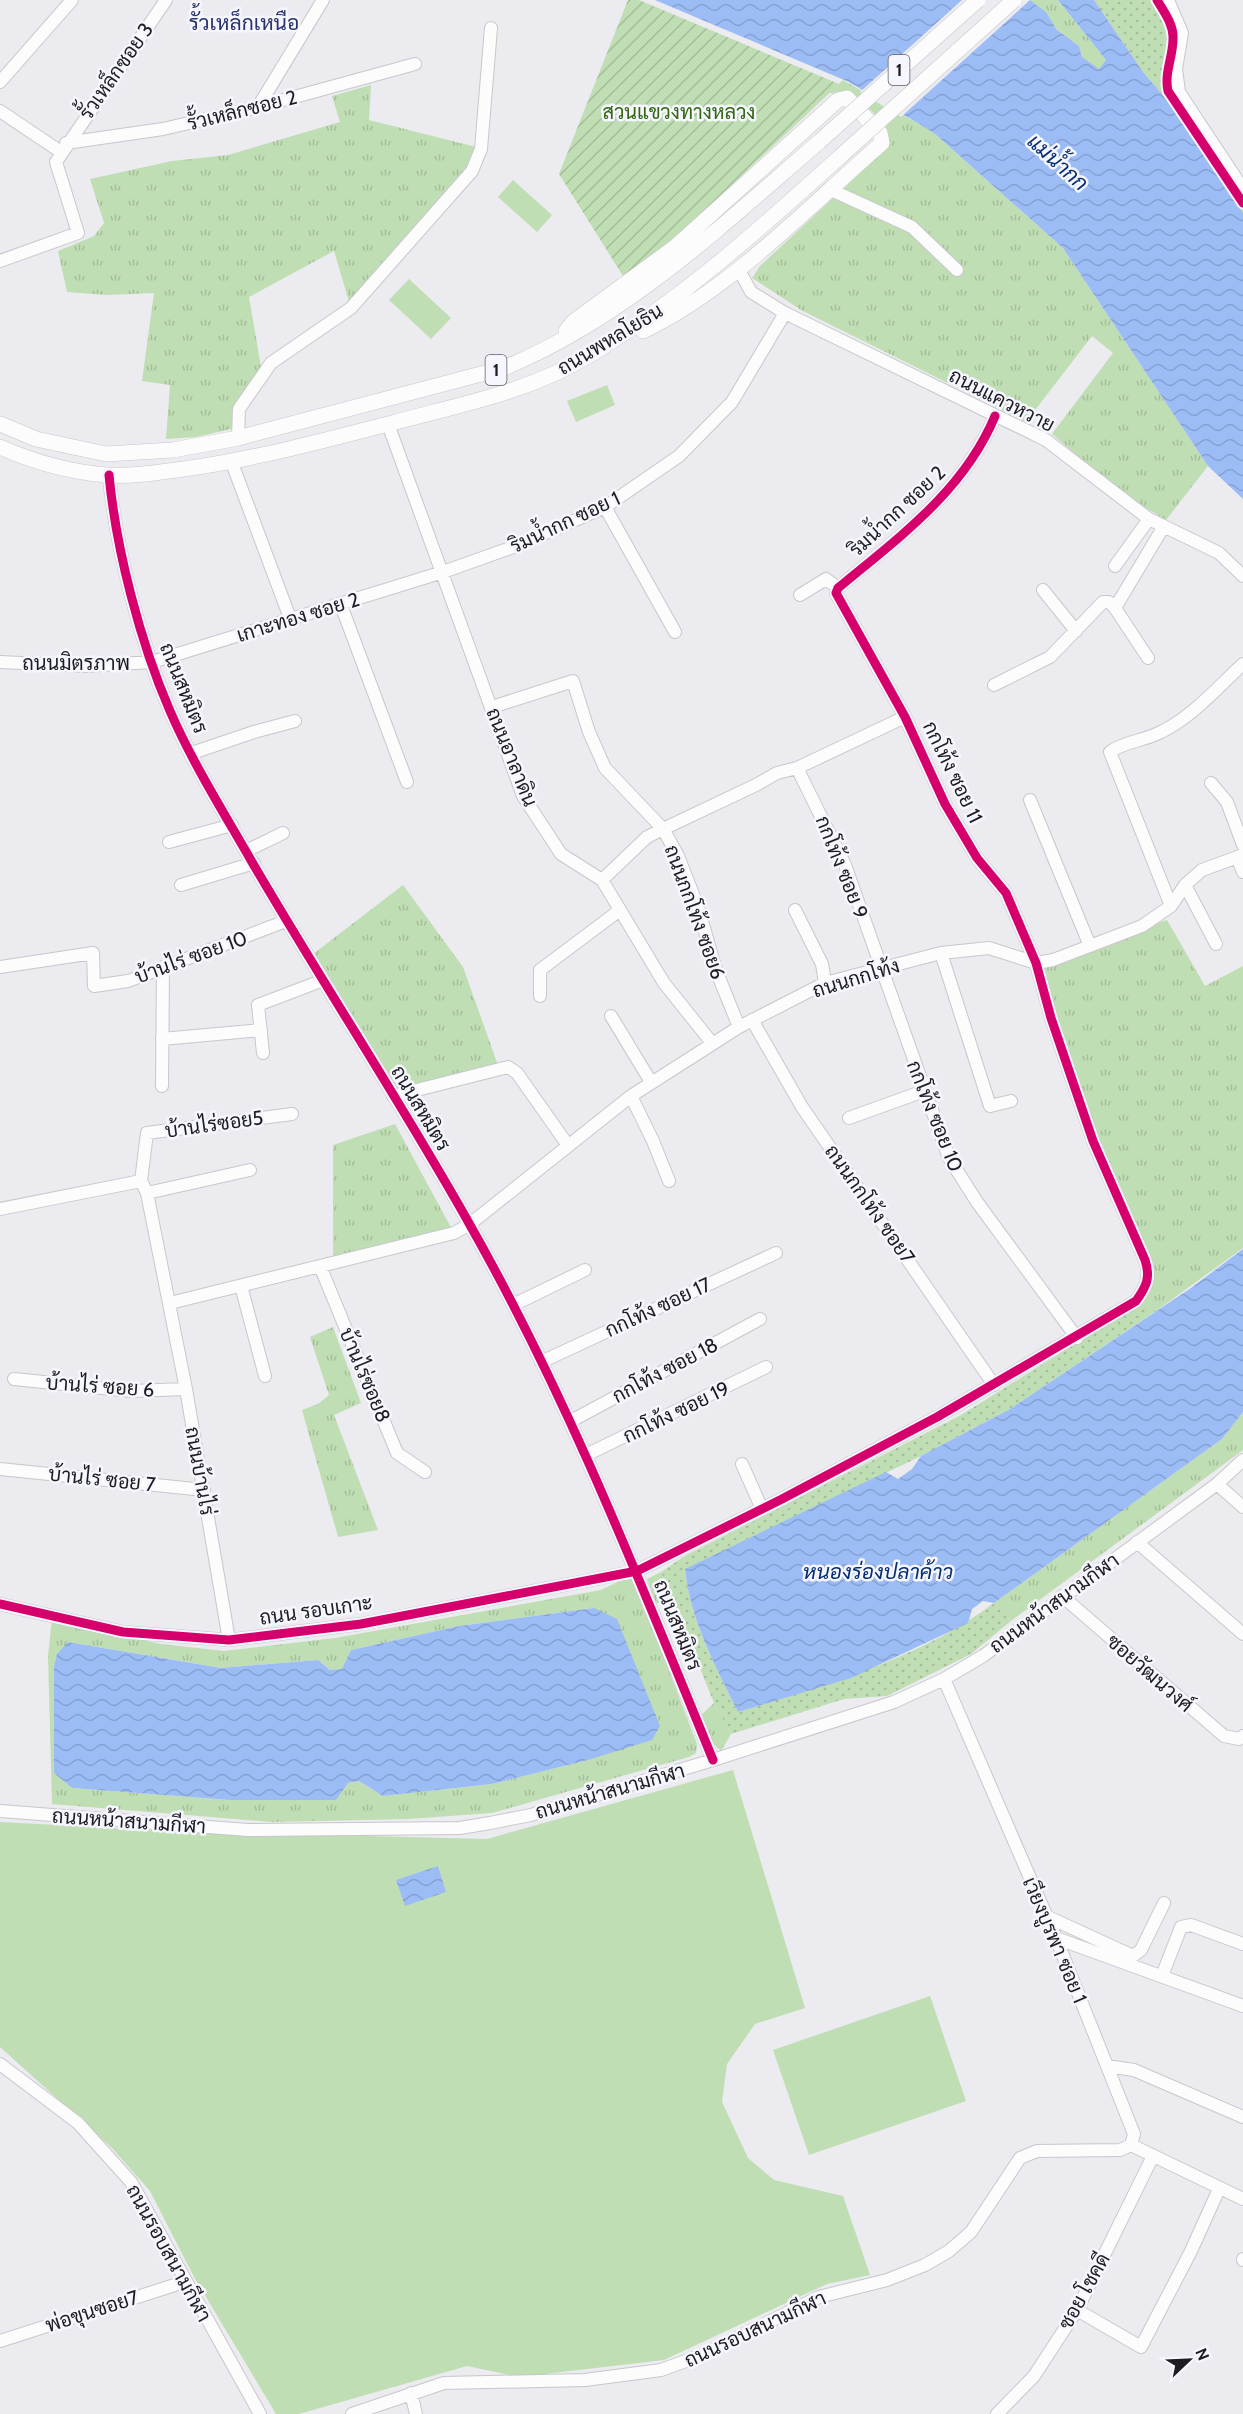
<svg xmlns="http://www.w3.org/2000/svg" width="1243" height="2414" viewBox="0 0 1243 2414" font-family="Cabin,Sarabun,sans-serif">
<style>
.grass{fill:url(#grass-tufts);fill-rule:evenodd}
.park{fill:url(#park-dots)}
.garden{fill:url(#garden-furrows)}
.pitch{fill:#c0deb4}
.water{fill:url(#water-waves)}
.pier{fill:#ebebf0}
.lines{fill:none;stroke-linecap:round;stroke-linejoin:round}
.minor-casing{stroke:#c7c7cc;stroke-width:14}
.major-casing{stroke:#c7c7cc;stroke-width:16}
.minor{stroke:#fcfcfd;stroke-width:12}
.major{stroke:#fcfcfd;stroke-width:15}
.major-bridge-casing{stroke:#c7c7cc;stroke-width:16;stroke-linecap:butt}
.major-bridge{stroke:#fcfcfd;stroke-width:15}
.cycleway-casing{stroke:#f6f6ff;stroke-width:13}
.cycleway{stroke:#d6006c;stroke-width:9}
.labels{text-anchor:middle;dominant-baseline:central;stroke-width:5;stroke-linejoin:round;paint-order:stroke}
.shield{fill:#f6f6ff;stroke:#5e5e64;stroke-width:1.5}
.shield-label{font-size:18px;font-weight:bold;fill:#1d1d21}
.street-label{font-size:20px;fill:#1d1d21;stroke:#f6f6ff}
.park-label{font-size:20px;fill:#336712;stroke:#f6f6ff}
.neighbourhood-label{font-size:21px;fill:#29326c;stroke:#f6f6ff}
.water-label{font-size:21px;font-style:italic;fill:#072e73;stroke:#f6f6ff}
</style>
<defs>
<pattern id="grass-tufts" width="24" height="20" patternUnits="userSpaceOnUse" patternTransform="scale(1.5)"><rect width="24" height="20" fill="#c0deb4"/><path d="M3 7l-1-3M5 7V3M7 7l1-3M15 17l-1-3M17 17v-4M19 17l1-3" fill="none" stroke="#a5be9a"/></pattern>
<pattern id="park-dots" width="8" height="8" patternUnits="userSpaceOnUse" patternTransform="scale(1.5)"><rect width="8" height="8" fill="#c0deb4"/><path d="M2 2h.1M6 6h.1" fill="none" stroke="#a5be9a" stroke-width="1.8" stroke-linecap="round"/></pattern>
<pattern id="garden-furrows" width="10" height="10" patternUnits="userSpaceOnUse" patternTransform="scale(1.5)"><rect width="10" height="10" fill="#c0deb4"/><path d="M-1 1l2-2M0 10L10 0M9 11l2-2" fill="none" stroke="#a5be9a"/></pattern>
<pattern id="water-waves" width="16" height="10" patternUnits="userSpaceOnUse" patternTransform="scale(1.5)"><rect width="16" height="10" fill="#9cbcf6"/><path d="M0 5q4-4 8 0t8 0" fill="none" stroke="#86a1d3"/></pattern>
</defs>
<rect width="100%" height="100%" fill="#ebebf0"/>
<path class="grass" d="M 1030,0 L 1058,0 L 1106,60 L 1099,70 L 1082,57 L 1079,46 L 1057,30 L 1046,12 Z
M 843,80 L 934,133 L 1063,248 L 1208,466 L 1166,520 L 1121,493 L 1052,434 L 1113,353 L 1092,336 L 1026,422 L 801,310 L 752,278 L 760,266 L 889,146 C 883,116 861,93 829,93 Z
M 371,85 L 369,120 L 476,147 L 473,161 L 350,305 L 334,251 L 249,297 L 261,367 L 236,402 L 231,429 L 196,437 L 166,439 L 170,385 L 142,381 L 154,293 L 107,295 L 67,292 L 58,251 L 94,236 L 104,223 L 90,179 L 172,161 L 228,155 L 340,122 L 332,96 Z
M 403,885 L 463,967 L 499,1068 L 393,1096 L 308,958 Z
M 1167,920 L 1205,986 L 1243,966 L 1243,1248 L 1156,1311 L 1136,1301 L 1147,1267 L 1093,1141 L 1036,963 Z
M 395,1124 L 454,1233 L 333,1263 L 333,1145 Z
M 333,1327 L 361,1403 L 334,1415 L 378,1530 L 338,1537 L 302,1410 L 318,1404 L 329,1395 L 310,1337 Z
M 1243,1412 L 1243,1450 L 1011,1621 L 994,1603 L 1222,1439 Z
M 661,1572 L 673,1603 L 656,1603 L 647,1579 Z
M 626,1578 L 632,1579 L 640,1595 L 697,1744 L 696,1753 L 689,1757 L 492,1813 L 408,1819 L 272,1822 L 52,1804 L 48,1656 L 52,1619 L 161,1644 L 224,1651 L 335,1638 L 601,1590 ZM 594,1608 L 588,1760 L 492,1784 L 383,1796 L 359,1781 L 348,1783 L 335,1800 L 230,1800 L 72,1788 L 54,1773 L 54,1667 L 68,1642 L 221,1668 L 318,1660 L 330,1670 L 343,1669 L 351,1650 L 459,1626 Z
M 714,1703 L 731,1734 L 721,1751 L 709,1740 L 699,1717 Z"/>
<path class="park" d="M 1094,0 L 1168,0 L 1179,20 L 1169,85 L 1243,199 L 1243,213 L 1186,123 L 1143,72 Z
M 1141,1303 L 1156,1311 L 1010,1409 L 921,1456 L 685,1570 C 690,1620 716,1667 738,1712 C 826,1685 919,1659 994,1603 L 1011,1621 L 971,1654 L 887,1696 L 844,1699 L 731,1734 L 714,1703 L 661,1572 L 683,1557 L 961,1415 Z"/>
<path class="garden" d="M 628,0 L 639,0 L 839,84 L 671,242 L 623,276 L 559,174 Z"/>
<path class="pitch" d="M 513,180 L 552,215 L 537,232 L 498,197 Z
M 409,279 L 451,318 L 431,339 L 389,300 Z
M 607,385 L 615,405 L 576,422 L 567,401 Z
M 733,1770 L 805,2008 L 755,2024 L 727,2064 L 722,2102 L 748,2158 L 774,2180 L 843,2196 L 870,2275 L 827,2284 L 664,2360 L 519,2377 L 467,2366 L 299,2414 L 276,2414 L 194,2277 L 150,2191 L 112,2148 L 0,2047 L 0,1822 L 171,1831 L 487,1839 Z
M 930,1996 L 966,2101 L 809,2155 L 773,2050 Z"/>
<path class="water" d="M 655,0 L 1030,0 L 1046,12 L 1057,30 L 1079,46 L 1082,57 L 1099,69 L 1106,60 L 1058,0 L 1094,0 L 1143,72 L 1186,123 L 1243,213 L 1243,499 L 1208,466 L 1063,248 L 934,133 L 849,82 Z
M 1243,1249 L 1243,1412 L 1222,1439 L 994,1603 L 983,1601 L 972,1609 L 968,1623 L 851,1678 L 738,1712 C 716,1667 690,1620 685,1569 L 886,1472 L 898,1479 L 912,1469 L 921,1456 L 1010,1409 L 1191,1288 Z
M 594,1608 L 617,1619 L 660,1726 L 652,1740 L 588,1760 L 492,1784 L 383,1796 L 359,1781 L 348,1783 L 336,1800 L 230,1800 L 72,1788 L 54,1773 L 54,1667 L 57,1654 L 68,1642 L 221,1668 L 318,1660 L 330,1670 L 342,1669 L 351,1650 L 459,1626 Z
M 438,1866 L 446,1892 L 405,1906 L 396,1880 Z"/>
<path class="pier" d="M 962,0 L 1030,0 L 901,117 L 860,92 Z"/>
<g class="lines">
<g class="minor-casing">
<path id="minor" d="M 1168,0 L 1182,33 L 1176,69 L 1179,92 L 1243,189
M 0,82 L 72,0
M 258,107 L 323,0
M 0,111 L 61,152
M 66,143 L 163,129 L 258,107 L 415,64
M 829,189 L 912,227 L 957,270
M 0,261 L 78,233 L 56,162 L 166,0
M 739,270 L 751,292 L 785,313 L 1046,440 L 1149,519 L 1219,553 L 1243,576
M 388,424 L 523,796 L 561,854 L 602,880 L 664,983 L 712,1043
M 238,438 L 239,409 L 271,363 L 351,308 L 472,171 L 481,149 L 491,28
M 232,463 L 290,618
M 109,475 C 116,549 140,642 170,711 C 192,762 224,813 252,862 C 323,984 401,1102 470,1225 C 567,1396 639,1579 713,1760
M 605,507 L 675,632
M 1115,566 L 1149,519
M 1043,590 L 1076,631
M 800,595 L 826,579 L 838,588
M 341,605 L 407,782
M 1115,608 L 1148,658
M 0,662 L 86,666 L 152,662 L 443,572 L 516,546 L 605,507 L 679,456 L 732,402 L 785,313
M 994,685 L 1050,657 L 1103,602 L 1109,602 L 1115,608 L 1164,526
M 492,707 L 573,681 L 589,732 L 605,768 L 663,829 L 678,856 L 698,907 L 716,970 L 739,1027
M 192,753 L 254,732 L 295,721
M 797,768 L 845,865 L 949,1158 L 977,1202 L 1077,1338
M 1211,783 L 1227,802 L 1243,845
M 1030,800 L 1090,946
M 169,842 L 232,825
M 246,851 L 283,833
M 1237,857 L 1243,872
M 602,880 L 647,837 L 663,829 L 756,785 L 777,773 L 797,768 L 905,717
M 181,885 L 254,863
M 1185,885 L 1216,944
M 1171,906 L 1110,752 C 1125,741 1144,741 1161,732 C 1192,717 1218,687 1243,664
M 795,910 L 822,964 L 825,983
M 941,953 L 990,1106 L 1011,1101
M 0,967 L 93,953 L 94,986 L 128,981 L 286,921
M 540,996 L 540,970 L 620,910
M 611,1016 L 651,1082
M 752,1020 L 802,1107 L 994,1385
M 162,1039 L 261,1030
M 263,1053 L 258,1005 L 321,981
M 162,1086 L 163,967
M 393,1096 L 508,1067 L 517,1073 L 567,1144
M 631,1096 L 653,1141 L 669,1181
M 849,1118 L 924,1091
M 141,1181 L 147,1133 L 292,1114
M 147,1193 L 250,1170
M 0,1209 L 141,1181 L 147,1193 L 186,1389 L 229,1640
M 320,1266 L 397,1453 L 425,1472
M 241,1286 L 265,1376
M 170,1303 L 454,1233 L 470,1224 L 631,1096 L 739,1027 L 825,983 L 941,953 L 989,948 L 1036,963 L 1053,960 L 1142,926 L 1171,906 L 1185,885 L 1202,870 L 1243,855
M 513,1305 L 585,1270
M 541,1362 L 776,1253
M 14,1379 L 132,1391 L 186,1389
M 571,1421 L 760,1319
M 586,1455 L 766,1367
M 742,1464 L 762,1509
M 0,1469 L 204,1490
M 1217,1484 L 1243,1507
M 1137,1542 L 1243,1634
M 1062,1596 L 1224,1736 L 1239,1739 L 1243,1736
M 0,1604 L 123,1632 L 229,1640 L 361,1624 L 637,1571 L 782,1499 L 937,1417 L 1136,1301 C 1146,1287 1151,1278 1145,1260 L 1093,1141 L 1051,1018 L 1036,963 L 1006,893 L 977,858 L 945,804 L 905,717 L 836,593 L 838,588 C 898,538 964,491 995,416
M 944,1679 L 1056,1938 L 1107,2066 L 1134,2070 L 1243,2117
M 0,1811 L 248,1830 L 460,1828 L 490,1823 L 531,1815 L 713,1760 L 894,1702 L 944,1679 L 983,1656 L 1217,1484 L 1243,1460
M 1046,1916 L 1133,1956 L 1141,1950 L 1164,1903
M 1056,1938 L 1243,2006
M 1162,1976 L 1181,1927 L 1191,1925 L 1243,1944
M 0,2064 L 78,2123 L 131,2182 L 260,2414
M 1131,2145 L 1243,2199
M 1243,2259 L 1243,2260
M 1077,2310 L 1141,2347 L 1191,2251 L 1219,2189
M 0,2341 L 184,2282
M 411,2393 L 416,2414
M 352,2414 L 444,2383 L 585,2380 L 661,2370 L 702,2355 L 819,2297 L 887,2280 L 925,2265 L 949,2251 L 971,2232 L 1020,2158 L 1037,2151 L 1120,2150 L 1131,2145 L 1134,2134 L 1107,2066
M 997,2414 L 1034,2376 L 1077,2310 L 1153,2156"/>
</g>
<g class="major-casing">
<path id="major" d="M 566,331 L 573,322 L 675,247 L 838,100 L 847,98 L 880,133 L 882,143 C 809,206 730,290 643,331
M 0,424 L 36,439 L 106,454 L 173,450 L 238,438 L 504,368 C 627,317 721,226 820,141
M 0,447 C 34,462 70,472 107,475 C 132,477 160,472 184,469 C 255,459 323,441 392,423 C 458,405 529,392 588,356 C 690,295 775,215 863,136"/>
</g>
<use href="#minor" class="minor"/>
<use href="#major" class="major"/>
<g class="major-bridge-casing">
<path id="major-bridge" d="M 863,136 L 1014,0
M 820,141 L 978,0"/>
</g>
<use href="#major-bridge" class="major-bridge"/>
<g class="cycleway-casing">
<path id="cycleway" d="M 1157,0 C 1164,12 1174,25 1173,39 C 1173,57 1164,73 1168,91 L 1243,203
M 109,475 C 116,549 140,642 170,711 C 192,762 224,813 252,862 C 323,984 401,1102 470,1225 C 567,1396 639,1579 713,1760
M 0,1604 L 123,1632 L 229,1640 L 361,1624 L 637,1571 L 782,1499 L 937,1417 L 1136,1301 C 1146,1287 1151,1278 1145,1260 L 1093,1141 L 1051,1018 L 1036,963 L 1006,893 L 977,858 L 945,804 L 905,717 L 836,593 L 838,588 C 898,538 964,491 995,416"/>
</g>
<use href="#cycleway" class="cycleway"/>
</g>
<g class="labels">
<g class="shield">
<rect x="888.5" y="55" width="21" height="30" rx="4.5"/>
<rect x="485.5" y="355" width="21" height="30" rx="4.5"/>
</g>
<g class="shield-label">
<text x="899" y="70">1</text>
<text x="496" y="370">1</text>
</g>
<g class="street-label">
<text transform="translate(116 71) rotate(-55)">รั้วเหล็กซอย 3</text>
<text transform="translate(242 110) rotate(-14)">รั้วเหล็กซอย 2</text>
<text transform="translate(610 339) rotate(-31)">ถนนพหลโยธิน</text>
<text transform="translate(1002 400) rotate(27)">ถนนแควหวาย</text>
<text transform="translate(897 511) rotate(-43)">ริมน้ำกก ซอย 2</text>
<text transform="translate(565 522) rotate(-25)">ริมน้ำกก ซอย 1</text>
<text transform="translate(298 617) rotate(-17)">เกาะทอง ซอย 2</text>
<text x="76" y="663">ถนนมิตรภาพ</text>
<text transform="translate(184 688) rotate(68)">ถนนสหมิตร</text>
<text transform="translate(512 757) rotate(68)">ถนนอาลาดิน</text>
<text transform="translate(953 772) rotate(64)">กกโท้ง ซอย 11</text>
<text transform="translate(842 867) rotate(68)">กกโท้ง ซอย 9</text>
<text transform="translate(695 912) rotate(70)">ถนนกกโท้ง ซอย6</text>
<text transform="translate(191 957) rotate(-20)">บ้านไร่ ซอย 10</text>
<text transform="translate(856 978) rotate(-17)">ถนนกกโท้ง</text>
<text transform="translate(421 1108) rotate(59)">ถนนสหมิตร</text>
<text transform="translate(935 1116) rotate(68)">กกโท้ง ซอย 10</text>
<text transform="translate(214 1124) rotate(-8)">บ้านไร่ซอย5</text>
<text transform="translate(870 1204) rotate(55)">ถนนกกโท้ง ซอย7</text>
<text transform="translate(658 1307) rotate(-25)">กกโท้ง ซอย 17</text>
<text transform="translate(665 1370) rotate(-28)">กกโท้ง ซอย 18</text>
<text transform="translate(365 1375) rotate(67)">บ้านไร่ซอย8</text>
<text transform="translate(100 1386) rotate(4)">บ้านไร่ ซอย 6</text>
<text transform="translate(676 1412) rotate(-26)">กกโท้ง ซอย 19</text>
<text transform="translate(200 1471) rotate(80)">ถนนบ้านไร่</text>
<text transform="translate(102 1479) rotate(6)">บ้านไร่ ซอย 7</text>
<text transform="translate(1054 1603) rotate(-36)">ถนนหน้าสนามกีฬา</text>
<text transform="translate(316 1610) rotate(-8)">ถนน รอบเกาะ</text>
<text transform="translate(678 1625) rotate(68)">ถนนสหมิตร</text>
<text transform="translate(1150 1673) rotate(41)">ซอยวัฒนวงศ์</text>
<text transform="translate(610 1791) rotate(-16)">ถนนหน้าสนามกีฬา</text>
<text transform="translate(129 1821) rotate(4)">ถนนหน้าสนามกีฬา</text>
<text transform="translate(1055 1940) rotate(67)">เวียงบูรพา ซอย 1</text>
<text transform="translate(169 2253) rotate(61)">ถนนรอบสนามกีฬา</text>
<text transform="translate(1084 2291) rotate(-61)">ซอย โชคดี</text>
<text transform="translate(92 2311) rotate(-18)">พ่อขุนซอย7</text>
<text transform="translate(755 2329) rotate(-25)">ถนนรอบสนามกีฬา</text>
</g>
<g class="park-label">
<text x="679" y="112">สวนแขวงทางหลวง</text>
</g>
<g class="neighbourhood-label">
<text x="244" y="22">รั้วเหล็กเหนือ</text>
</g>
<g class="water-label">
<text transform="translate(1058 162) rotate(42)">แม่น้ำกก</text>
<text x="878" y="1571">หนองร่องปลาค้าว</text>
</g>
</g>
<g transform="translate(1189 2360) rotate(67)" stroke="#f6f6ff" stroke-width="4.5" paint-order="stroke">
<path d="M0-4.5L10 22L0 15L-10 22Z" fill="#1d1d21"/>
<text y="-9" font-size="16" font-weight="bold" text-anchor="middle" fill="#1d1d21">N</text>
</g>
</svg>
